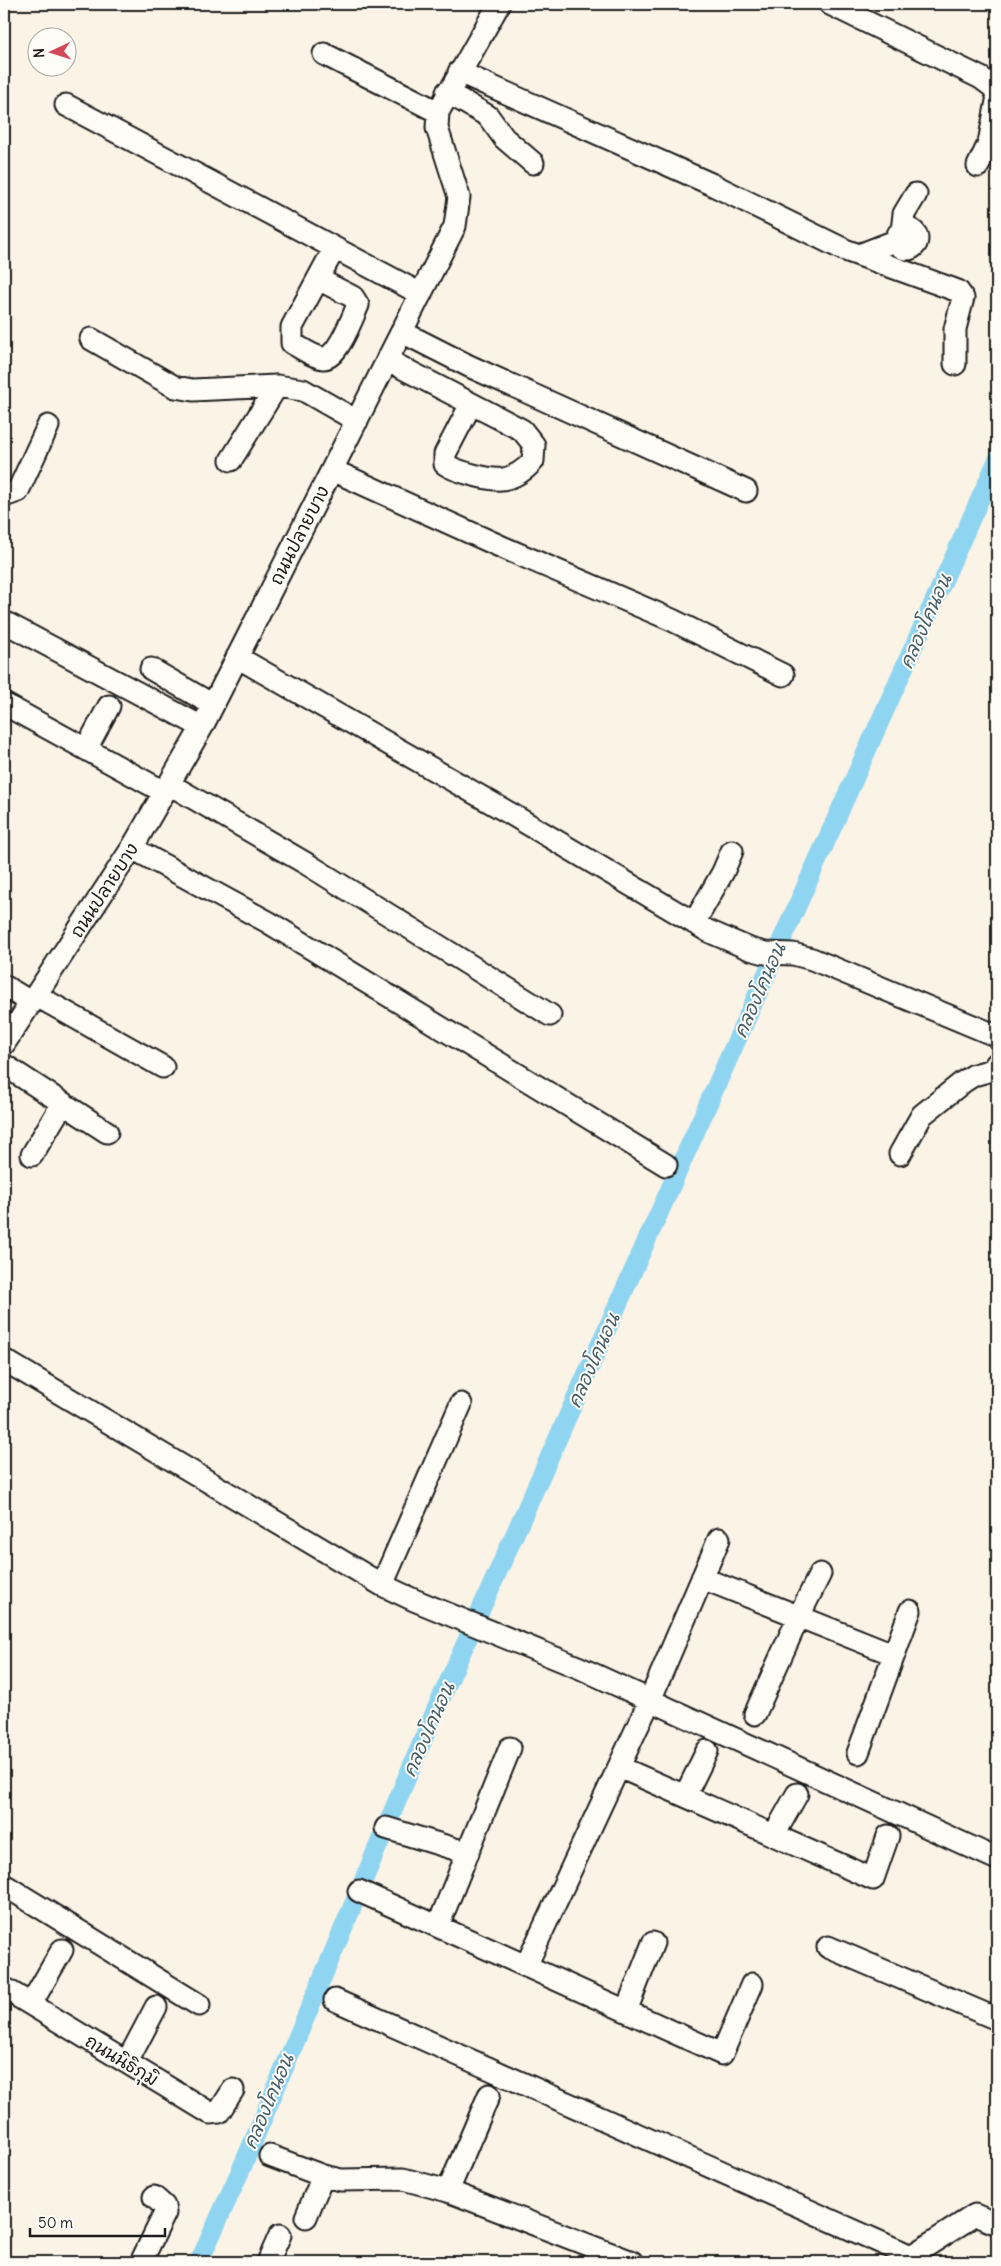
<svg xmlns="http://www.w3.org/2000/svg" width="1001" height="2266" viewBox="0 0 1001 2266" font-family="Delius,'Playpen Sans Thai',sans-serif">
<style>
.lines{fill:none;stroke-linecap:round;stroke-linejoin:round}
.canal{stroke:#8fd5f1;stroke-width:19}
.minor-casing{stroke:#1c1c1c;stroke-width:25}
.minor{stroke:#fdfcf7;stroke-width:21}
.labels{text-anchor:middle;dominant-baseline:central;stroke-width:4;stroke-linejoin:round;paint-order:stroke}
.street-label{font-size:18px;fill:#1c1c1c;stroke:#fdfcf7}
.water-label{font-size:19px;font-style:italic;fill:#445d67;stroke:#fdfcf7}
</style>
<rect width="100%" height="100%" fill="#fbf3e6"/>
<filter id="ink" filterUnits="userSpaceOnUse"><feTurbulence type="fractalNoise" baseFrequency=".02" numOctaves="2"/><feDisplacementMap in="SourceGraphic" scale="10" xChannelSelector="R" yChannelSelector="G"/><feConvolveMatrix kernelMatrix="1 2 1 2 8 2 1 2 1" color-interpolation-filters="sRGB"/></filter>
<g filter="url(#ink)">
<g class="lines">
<path class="canal" d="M 199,2262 L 244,2163 L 433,1716 L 997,461"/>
<g class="minor-casing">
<path id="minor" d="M 830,4 L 981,78 L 993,87 L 997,95
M 324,54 L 438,112
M 459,72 L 711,184 L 845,250 L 958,291 L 963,298 L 955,329 L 955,364
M 447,92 L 488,116 L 504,138 L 533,163
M 66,105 L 421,294
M 978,166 L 989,143 L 997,101
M897 239a10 10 0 1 1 20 0a10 10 0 1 1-20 0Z
M 902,231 L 904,214 L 916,194
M 859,255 L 898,240
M 318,279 L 353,297 L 358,305 C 353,316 337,360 323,358 C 313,357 301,348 292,343 L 292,327 L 334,249
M 402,332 L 469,366 L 746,491
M 91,339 L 175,387 L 193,390 L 277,386 L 303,390 L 357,421
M 387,360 L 522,430 L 534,445 L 533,461 C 525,470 515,477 503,479 C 491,481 454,471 445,464 L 445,454 L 471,404
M 231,460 L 277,386
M 332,470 L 502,547 L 672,620 L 783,675
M 4,496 L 18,491 L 48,426
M 4,622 L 202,727
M 237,657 L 511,814 L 708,931 L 750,949 L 765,953 L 793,954 L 812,959 L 997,1036
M 151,669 L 213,705
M 4,704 L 164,792
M 86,749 L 109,706
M 169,784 L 307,864 L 550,1015
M 132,848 L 268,922 L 666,1165
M 694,923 L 723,872 L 732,851
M 4,986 L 32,1003
M 37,996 L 163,1067
M 4,1044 L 132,848 L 202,727 L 455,226 L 459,197 L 437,128 L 438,112 L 499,4
M 4,1065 L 107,1132
M 900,1154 L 922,1115 L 963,1082 L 974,1075 L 992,1070 L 997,1063
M 32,1155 L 63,1103
M 4,1360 L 382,1585 L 414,1600 L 580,1668 L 997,1859
M 702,1578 L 893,1654
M 382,1585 L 461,1404
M 755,1714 L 799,1616 L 820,1574
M 858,1753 L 910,1611
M 619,1767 L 873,1879 L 888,1836
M 685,1796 L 707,1751
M 386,1828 L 468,1853
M 774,1835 L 797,1794
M 4,1885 L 199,2005
M 359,1891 L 722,2054 L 752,1984
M 438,1926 L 510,1748
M 828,1947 L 997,2019
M 526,1966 L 650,1700 L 719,1539
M 4,1988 L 210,2113 L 219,2112 L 233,2090
M 335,2000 L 911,2256 L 975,2215 L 997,2224
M 31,2004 L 62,1950
M 626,2011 L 653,1943
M 127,2062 L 156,2007
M 270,2156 L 323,2176 L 341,2180 L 403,2179 L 448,2191 L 632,2262
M 448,2191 L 489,2095
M 306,2217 L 323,2176
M 141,2262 L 165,2213 L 164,2206 L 154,2197
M 268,2262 L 280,2235"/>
</g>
<use href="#minor" class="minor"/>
</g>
</g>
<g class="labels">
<g class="street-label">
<text transform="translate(299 535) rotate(-63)">ถนนปลายบาง</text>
<text transform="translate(104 890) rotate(-57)">ถนนปลายบาง</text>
<text transform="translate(122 2060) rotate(31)">ถนนนิธิภุมิ</text>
</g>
<g class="water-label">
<text transform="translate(925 621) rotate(-66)">คลองโคนอน</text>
<text transform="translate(759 990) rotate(-66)">คลองโคนอน</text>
<text transform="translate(593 1360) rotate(-66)">คลองโคนอน</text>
<text transform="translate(428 1729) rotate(-66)">คลองโคนอน</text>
<text transform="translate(268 2101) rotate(-67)">คลองโคนอน</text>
</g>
</g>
<rect width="1001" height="2266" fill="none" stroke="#fdfcf7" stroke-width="20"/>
<rect x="10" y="10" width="981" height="2246" fill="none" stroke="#1c1c1c" stroke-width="2" filter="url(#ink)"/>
<g transform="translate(52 52) rotate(266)"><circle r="24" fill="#fdfcf7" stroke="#a3a29f"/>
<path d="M0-4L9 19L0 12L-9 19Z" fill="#d1495b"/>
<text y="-8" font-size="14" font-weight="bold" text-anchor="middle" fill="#1c1c1c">N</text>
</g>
<path d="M30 2228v8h135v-8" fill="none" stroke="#1c1c1c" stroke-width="2.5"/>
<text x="38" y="2228" font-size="15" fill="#1c1c1c" stroke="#fdfcf7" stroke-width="4" paint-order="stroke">50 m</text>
</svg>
